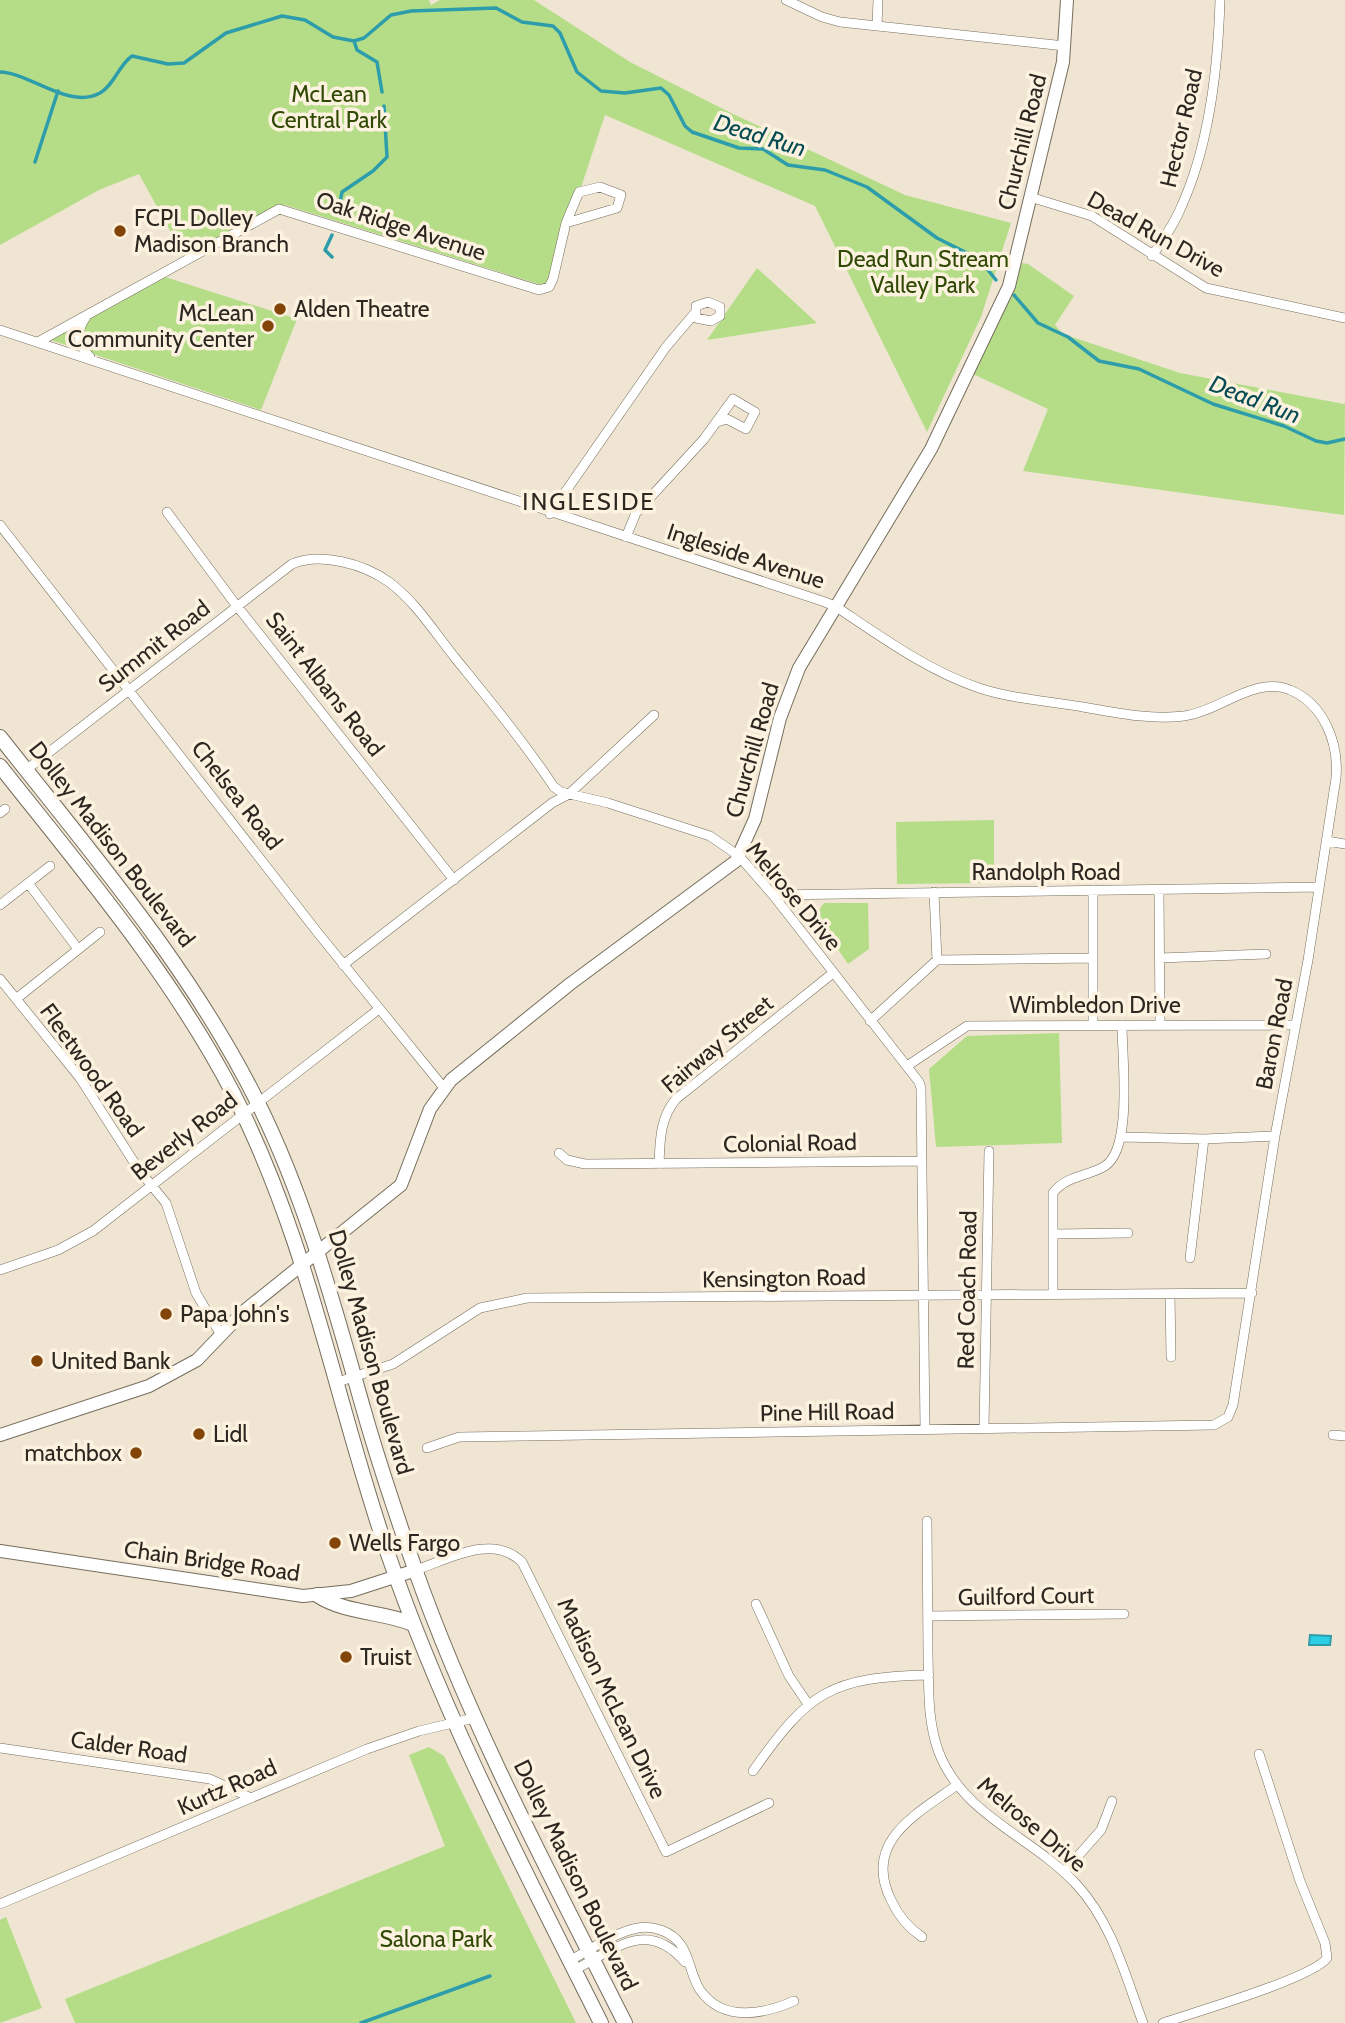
<svg xmlns="http://www.w3.org/2000/svg" width="1345" height="2023" viewBox="0 0 1345 2023" font-family="Cabin,sans-serif">
<style>
.green{fill:#b5dd88}
.water{fill:#2dcfe6;stroke:#2d9dab;stroke-width:2}
.lines{fill:none;stroke-linecap:round;stroke-linejoin:round}
.stream{stroke:#2d9dab;stroke-width:3.5}
.street-casing{stroke:#766d5c;stroke-width:10}
.secondary-casing{stroke:#766d5c;stroke-width:14}
.primary-casing{stroke:#766d5c;stroke-width:16}
.street{stroke:#fff;stroke-width:9}
.secondary{stroke:#fff;stroke-width:12}
.primary{stroke:#fff;stroke-width:14}
.poi-dot{fill:#834407;stroke:#fdf2df;stroke-width:2.5}
.labels{text-anchor:middle;dominant-baseline:central;stroke-width:7;stroke-linejoin:round;paint-order:stroke}
.park-label{font-size:23px;fill:#304905;stroke:#fdf2df}
.street-label{font-size:23px;fill:#2c2821;stroke:#fdf2df}
.poi-label{font-size:23px;fill:#2c2821;stroke:#fdf2df;text-anchor:start}
.water-label{font-size:24px;font-style:italic;fill:#074c55;stroke:#fdf2df}
.neighbourhood-label{font-size:24px;letter-spacing:2px;fill:#2c2821;stroke:#fdf2df}
</style>
<rect width="100%" height="100%" fill="#efe5d2"/>
<path class="green" d="M 0,0 L 429,0 L 431,5 L 440,0 L 534,0 L 630,62 L 733,114 L 905,195 L 1011,223 L 981,317 L 927,432 L 815,206 L 605,115 L 548,287 L 285,205 L 184,256 L 139,174 L 99,190 L 0,245 Z
M 1022,263 L 1028,264 L 1074,296 L 1055,325 L 1063,334 L 1180,373 L 1344,404 L 1345,402 L 1344,515 L 1023,471 L 1048,409 L 973,374 Z
M 757,268 L 817,323 L 707,340 Z
M 165,277 L 297,319 L 261,410 L 45,338 Z
M 994,820 L 994,883 L 897,884 L 896,822 Z
M 824,903 L 868,903 L 869,949 L 848,964 L 815,916 Z
M 1059,1033 L 1062,1143 L 936,1147 L 929,1069 L 967,1036 Z
M 429,1747 L 444,1756 L 576,2023 L 75,2023 L 65,1999 L 445,1846 L 409,1755 Z
M 6,1917 L 42,2008 L 0,2023 L 0,1920 Z"/>
<path class="water" d="M 1310,1635 L 1331,1636 L 1330,1645 L 1309,1645 Z"/>
<g class="lines">
<path class="stream" d="M 354,41 L 357,50 L 377,62 L 382,92
M 0,72 C 31,73 69,110 100,93 C 115,84 118,66 132,56 L 168,64 L 184,63 L 226,33 L 282,16 L 305,20 L 333,37 L 354,41 L 364,38 L 391,15 L 411,11 L 496,8 L 522,22 L 553,26 L 560,33 L 577,72 L 601,91 L 625,93 L 661,88 L 669,95 L 685,126 L 692,132 L 739,148 L 763,149 L 788,165 L 825,170 L 867,187 L 937,238 L 979,259 L 996,280
M 35,162 L 58,91
M 338,213 L 342,192 L 373,171 L 387,157 L 384,106
M 332,257 L 325,250 L 332,235
M 1014,295 L 1038,323 L 1068,337 L 1099,361 L 1139,369 L 1213,404 L 1284,426 L 1316,441 L 1327,443 L 1345,439
M 361,2023 L 490,1976"/>
<g class="street-casing">
<path id="street" d="M 786,0 L 822,17 L 840,22 L 1065,46
M 877,26 L 878,0
M 600,187 L 621,195 L 617,208 L 566,223 L 579,192 Z
M 1030,197 L 1092,216 L 1206,288 L 1345,318
M 1152,256 C 1163,240 1175,223 1182,205 C 1210,143 1218,68 1220,0
M 708,302 L 720,307 L 720,316 L 711,321 L 696,318 L 696,306 Z
M 86,317 C 75,332 78,345 90,357
M 0,330 L 822,601 L 835,606 C 880,636 928,671 979,688 C 1012,699 1049,701 1083,707 C 1117,713 1150,720 1184,716 C 1218,712 1256,675 1290,690 C 1324,704 1339,743 1336,778 L 1308,960 L 1275,1136 L 1233,1405 L 1228,1417 L 1214,1425 L 459,1437 L 427,1448
M 38,342 L 279,209 L 539,290 L 549,287 L 553,279 L 566,223
M 167,512 L 233,601 L 454,880
M 550,514 L 666,347 L 694,314
M 0,525 L 318,933 L 444,1088
M 626,537 L 636,513 L 704,439 L 733,399 L 755,412 L 746,429 L 727,419 L 717,422
M 26,770 L 292,564 C 321,552 364,564 389,582 C 416,602 435,633 456,659 C 490,701 524,742 554,787 L 561,792 L 608,803 L 710,836 L 739,856 L 773,895 L 919,1082 L 921,1088 L 925,1429
M 0,813 L 5,809
M 1327,841 L 1345,844
M 28,883 L 78,949
M 1093,890 L 1093,1025
M 1159,891 L 1160,1024
M 934,892 L 937,960
M 773,895 L 1319,887
M 0,905 L 50,866
M 1160,958 L 1266,954
M 343,965 L 552,803 L 569,794 L 654,715
M 0,979 L 80,1078 L 139,1170 L 166,1203 L 196,1293 L 221,1335
M 16,999 L 100,932
M 870,1021 L 937,960 L 1092,958
M 907,1066 L 967,1026 L 1295,1025
M 1123,1137 L 1204,1139 L 1275,1136
M 559,1153 L 567,1160 L 585,1164 L 922,1161
M 659,1164 C 660,1140 660,1118 676,1099 L 833,973
M 1054,1234 L 1128,1233
M 1190,1258 L 1204,1139
M 0,1270 L 58,1250 L 93,1231 L 379,1009
M 1053,1293 L 1053,1193 C 1067,1175 1087,1177 1105,1166 C 1133,1148 1122,1057 1122,1025
M 1170,1294 L 1171,1357
M 338,1382 L 393,1364 L 480,1308 L 527,1298 L 1252,1293
M 984,1429 L 989,1151
M 1333,1435 L 1345,1436
M 927,1521 C 927,1566 928,1610 928,1655 C 929,1686 927,1719 938,1750 C 962,1816 1032,1836 1077,1885 C 1112,1923 1125,1975 1143,2023
M 416,1570 C 449,1559 492,1533 522,1562 L 666,1852 L 769,1803
M 756,1604 L 789,1676 L 808,1704
M 928,1616 L 1124,1614
M 0,1748 L 210,1779 L 249,1797
M 753,1771 C 809,1691 831,1677 929,1675
M 1064,1872 L 1101,1830 L 1112,1801
M 0,1904 L 367,1749 L 419,1731 L 474,1718
M 922,1937 C 907,1927 898,1915 891,1900 C 862,1841 917,1814 957,1785
M 569,1961 C 590,1950 615,1932 638,1928 C 654,1925 672,1932 681,1945 C 690,1958 691,1976 700,1990 C 723,2023 764,2014 794,2001
M 574,1970 C 616,1949 647,1918 685,1962
M 1163,2023 C 1192,2013 1313,1978 1327,1958 L 1325,1943 L 1300,1881 L 1259,1754"/>
</g>
<g class="secondary-casing">
<path id="secondary" d="M 0,1435 L 149,1386 L 197,1360 L 243,1312 L 401,1185 L 430,1109 L 451,1080 L 570,984 L 736,861 L 755,819 L 780,718 L 799,668 L 931,449 L 1009,286 L 1063,62 L 1067,0
M 0,1551 L 303,1596 L 351,1591 L 416,1570"/>
</g>
<g class="primary-casing">
<path id="primary" d="M 0,737 C 92,854 191,968 258,1103 C 307,1202 334,1306 364,1411 C 379,1464 397,1517 415,1569 C 471,1727 550,1874 625,2023
M 0,766 C 83,871 171,974 233,1093 C 310,1244 334,1397 388,1554 C 444,1717 524,1869 601,2023
M 317,1595 C 346,1614 382,1611 413,1624"/>
</g>
<use href="#street" class="street"/>
<use href="#secondary" class="secondary"/>
<use href="#primary" class="primary"/>
</g>
<g class="poi-dot">
<circle cx="120" cy="231" r="7"/>
<circle cx="280" cy="309" r="7"/>
<circle cx="268" cy="326" r="7"/>
<circle cx="166" cy="1314" r="7"/>
<circle cx="37" cy="1361" r="7"/>
<circle cx="199" cy="1434" r="7"/>
<circle cx="136" cy="1453" r="7"/>
<circle cx="335" cy="1543" r="7"/>
<circle cx="346" cy="1657" r="7"/>
</g>
<g class="labels">
<g class="park-label">
<text x="329" y="94">McLean<tspan x="329" dy="26">Central Park</tspan></text>
<text x="923" y="259">Dead Run Stream<tspan x="923" dy="26">Valley Park</tspan></text>
<text x="436" y="1939">Salona Park</text>
</g>
<g class="street-label">
<text transform="translate(1181 128) rotate(-77)">Hector Road</text>
<text transform="translate(1022 142) rotate(-76)">Churchill Road</text>
<text transform="translate(401 226) rotate(18)">Oak Ridge Avenue</text>
<text transform="translate(1156 234) rotate(29)">Dead Run Drive</text>
<text transform="translate(746 556) rotate(18)">Ingleside Avenue</text>
<text transform="translate(154 646) rotate(-38)">Summit Road</text>
<text transform="translate(325 684) rotate(52)">Saint Albans Road</text>
<text transform="translate(752 750) rotate(-74)">Churchill Road</text>
<text transform="translate(237 795) rotate(52)">Chelsea Road</text>
<text transform="translate(112 844) rotate(52)">Dolley Madison Boulevard</text>
<text x="1046" y="872">Randolph Road</text>
<text transform="translate(794 896) rotate(50)">Melrose Drive</text>
<text x="1095" y="1005">Wimbledon Drive</text>
<text transform="translate(1274 1034) rotate(-79)">Baron Road</text>
<text transform="translate(717 1044) rotate(-40)">Fairway Street</text>
<text transform="translate(92 1070) rotate(54)">Fleetwood Road</text>
<text transform="translate(184 1136) rotate(-38)">Beverly Road</text>
<text transform="translate(790 1143) rotate(-1)">Colonial Road</text>
<text transform="translate(784 1278) rotate(-1)">Kensington Road</text>
<text transform="translate(967 1290) rotate(-89)">Red Coach Road</text>
<text transform="translate(371 1352) rotate(74)">Dolley Madison Boulevard</text>
<text transform="translate(827 1412) rotate(-1)">Pine Hill Road</text>
<text transform="translate(212 1561) rotate(8)">Chain Bridge Road</text>
<text transform="translate(1026 1596) rotate(-1)">Guilford Court</text>
<text transform="translate(612 1698) rotate(64)">Madison McLean Drive</text>
<text transform="translate(129 1747) rotate(8)">Calder Road</text>
<text transform="translate(227 1787) rotate(-24)">Kurtz Road</text>
<text transform="translate(1032 1824) rotate(40)">Melrose Drive</text>
<text transform="translate(576 1875) rotate(64)">Dolley Madison Boulevard</text>
</g>
<g class="poi-label">
<text x="134" y="218">FCPL Dolley<tspan x="134" dy="26">Madison Branch</tspan></text>
<text x="294" y="309">Alden Theatre</text>
<text x="254" y="313" text-anchor="end">McLean<tspan x="254" dy="26">Community Center</tspan></text>
<text x="180" y="1314">Papa John's</text>
<text x="51" y="1361">United Bank</text>
<text x="213" y="1434">Lidl</text>
<text x="122" y="1453" text-anchor="end">matchbox</text>
<text x="349" y="1543">Wells Fargo</text>
<text x="360" y="1657">Truist</text>
</g>
<g class="water-label">
<text transform="translate(760 135) rotate(17)">Dead Run</text>
<text transform="translate(1255 399) rotate(21)">Dead Run</text>
</g>
<g class="neighbourhood-label">
<text x="589" y="501">INGLESIDE</text>
</g>
</g>
</svg>
